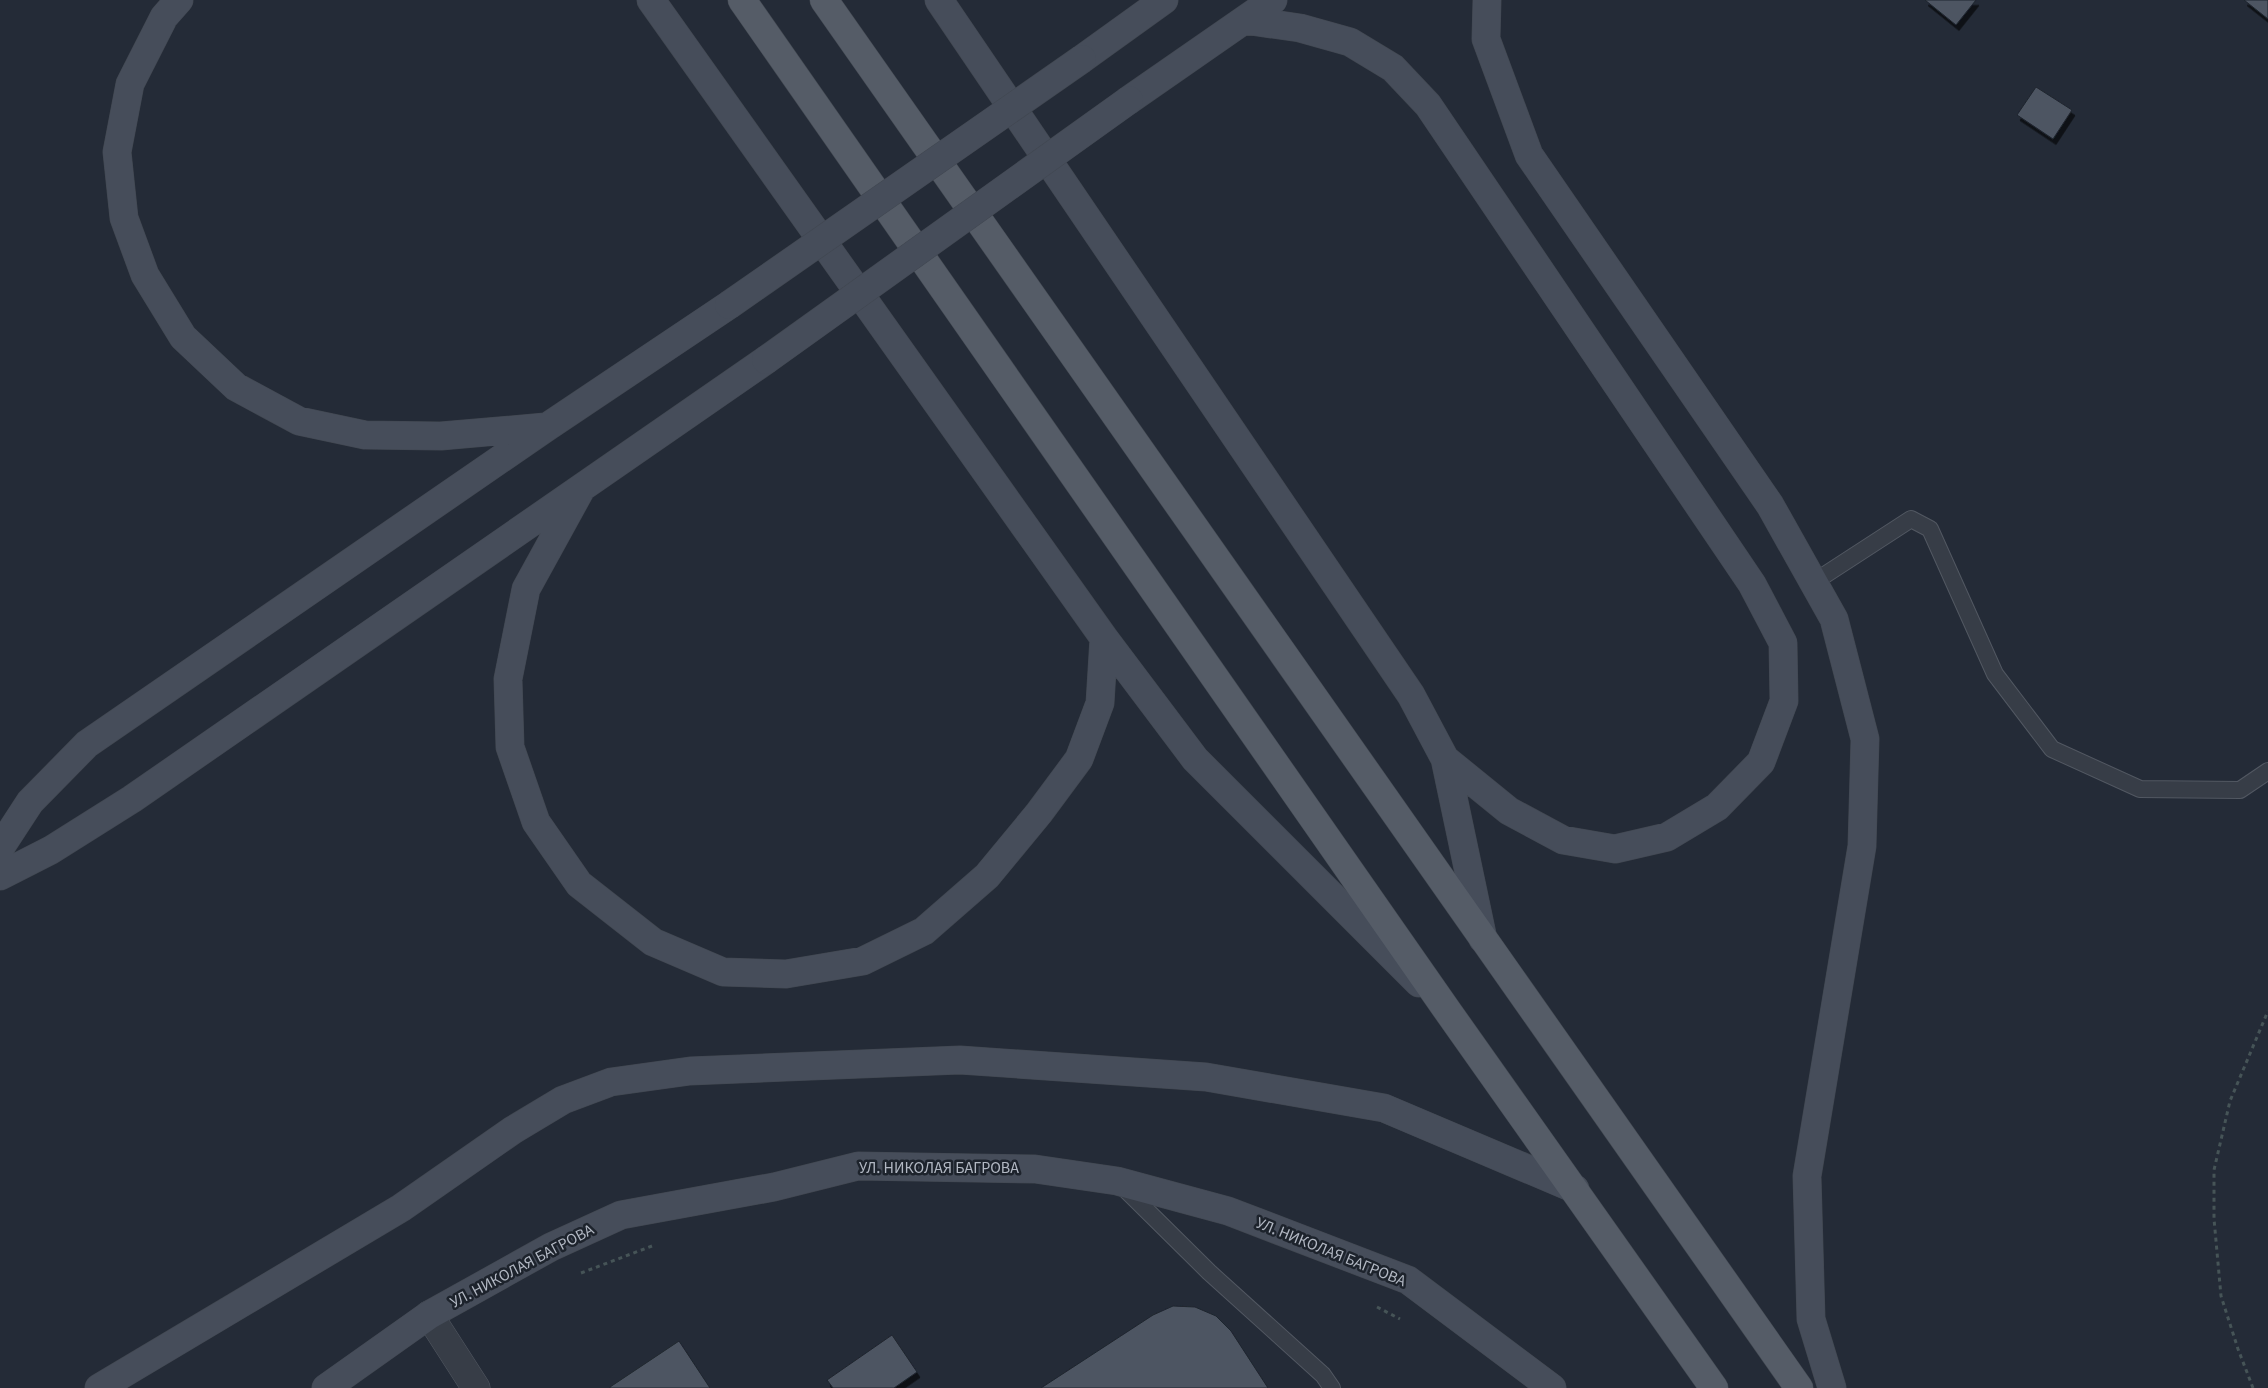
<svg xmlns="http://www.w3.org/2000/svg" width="2268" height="1388" viewBox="0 0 2268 1388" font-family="'Source Sans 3',sans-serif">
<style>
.building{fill:#4d5562;stroke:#1f252e;filter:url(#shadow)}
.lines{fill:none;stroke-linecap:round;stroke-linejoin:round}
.lane-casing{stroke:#525862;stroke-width:18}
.street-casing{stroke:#525862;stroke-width:29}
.secondary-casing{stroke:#414750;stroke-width:29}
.primary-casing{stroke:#414750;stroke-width:29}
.path{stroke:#465457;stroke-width:3;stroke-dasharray:4 4;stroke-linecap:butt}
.lane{stroke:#373d47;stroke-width:16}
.street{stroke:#373d47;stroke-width:28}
.secondary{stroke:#464d5a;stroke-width:28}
.primary{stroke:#555c67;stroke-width:28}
.secondary-bridge-casing{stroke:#414750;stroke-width:29;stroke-linecap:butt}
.secondary-bridge{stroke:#464d5a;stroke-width:28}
.labels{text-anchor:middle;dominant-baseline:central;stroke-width:5;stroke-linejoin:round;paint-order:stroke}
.street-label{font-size:16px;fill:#b2b8c3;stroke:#1d232c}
</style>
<defs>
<filter id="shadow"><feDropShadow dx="3" dy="5.5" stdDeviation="0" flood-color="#0009"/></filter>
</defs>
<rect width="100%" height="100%" fill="#242b37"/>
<path class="building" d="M 1925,0 L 1976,0 L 1956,25 Z
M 2244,0 L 2268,0 L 2268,19 Z
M 2036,87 L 2072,110 L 2053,139 L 2017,115 Z
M 1173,1306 L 1195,1307 L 1216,1316 L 1231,1331 L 1268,1388 L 1041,1388 L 1153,1315 Z
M 892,1335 L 917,1372 L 894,1388 L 833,1388 L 827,1380 Z
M 679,1341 L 710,1388 L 610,1388 L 610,1387 Z"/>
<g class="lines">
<g class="lane-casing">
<path id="lane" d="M 1814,582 L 1911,519 L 1930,529 L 1995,674 L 2052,749 L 2140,789 L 2240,790 L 2268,771
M 1121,1185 L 1209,1272 L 1323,1375 L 1332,1388"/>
</g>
<g class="street-casing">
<path id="street" d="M 429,1315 L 476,1388"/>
</g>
<g class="secondary-casing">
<path id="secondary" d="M 179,0 L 164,17 L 130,84 L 117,152 L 124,218 L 145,275 L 183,337 L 236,387 L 299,421 L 365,435 L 441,436 L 545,427
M 651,0 L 1104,638 L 1195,759 L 1419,983
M 939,0 L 1411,695 L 1445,759 L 1483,939
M 1487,0 L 1486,39 L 1529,155 L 1770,505 L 1834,619 L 1865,739 L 1862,846 L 1807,1176 L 1811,1319 L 1832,1388
M 1244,20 L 1300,28 L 1350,42 L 1393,68 L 1428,105 L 1752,584 L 1783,643 L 1784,701 L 1761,762 L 1717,807 L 1667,837 L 1615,849 L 1563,840 L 1509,811 L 1445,759
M 1082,59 L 1164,0
M 1129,100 L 1273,0
M 581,489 L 526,589 L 508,679 L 510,747 L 536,822 L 579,884 L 653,942 L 723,972 L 786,974 L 863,961 L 924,931 L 987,876 L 1039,813 L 1079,759 L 1100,703 L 1104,638
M 0,848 L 30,802 L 87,744 L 547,427 L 729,305
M 0,876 L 51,850 L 132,799 L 766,360
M 99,1388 L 401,1208 L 513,1130 L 563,1100 L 611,1082 L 690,1071 L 960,1060 L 1206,1077 L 1384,1108 L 1575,1189
M 326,1388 L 429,1315 L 551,1247 L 621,1215 L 774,1187 L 858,1166 L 1035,1169 L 1117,1181 L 1228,1211 L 1408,1280 L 1552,1388"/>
</g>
<g class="primary-casing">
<path id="primary" d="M 742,0 L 1449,1013 L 1714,1388
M 824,0 L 1799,1388"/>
</g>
<path class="path" d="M 581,1273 L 652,1246
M 1377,1307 L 1400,1319
M 2253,1388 L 2238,1349 L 2221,1296 L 2214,1219 L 2214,1170 L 2230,1101 L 2268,1011"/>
<use href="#lane" class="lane"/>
<use href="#street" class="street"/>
<use href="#secondary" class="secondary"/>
<use href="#primary" class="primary"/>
<g class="secondary-bridge-casing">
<path id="secondary-bridge" d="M 729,305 L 1082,59
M 766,360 L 1129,100"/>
</g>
<use href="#secondary-bridge" class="secondary-bridge"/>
</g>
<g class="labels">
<g class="street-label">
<text x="939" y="1168">УЛ. НИКОЛАЯ БАГРОВА</text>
<text transform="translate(1331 1252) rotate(22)">УЛ. НИКОЛАЯ БАГРОВА</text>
<text transform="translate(522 1266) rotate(-28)">УЛ. НИКОЛАЯ БАГРОВА</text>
</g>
</g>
</svg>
